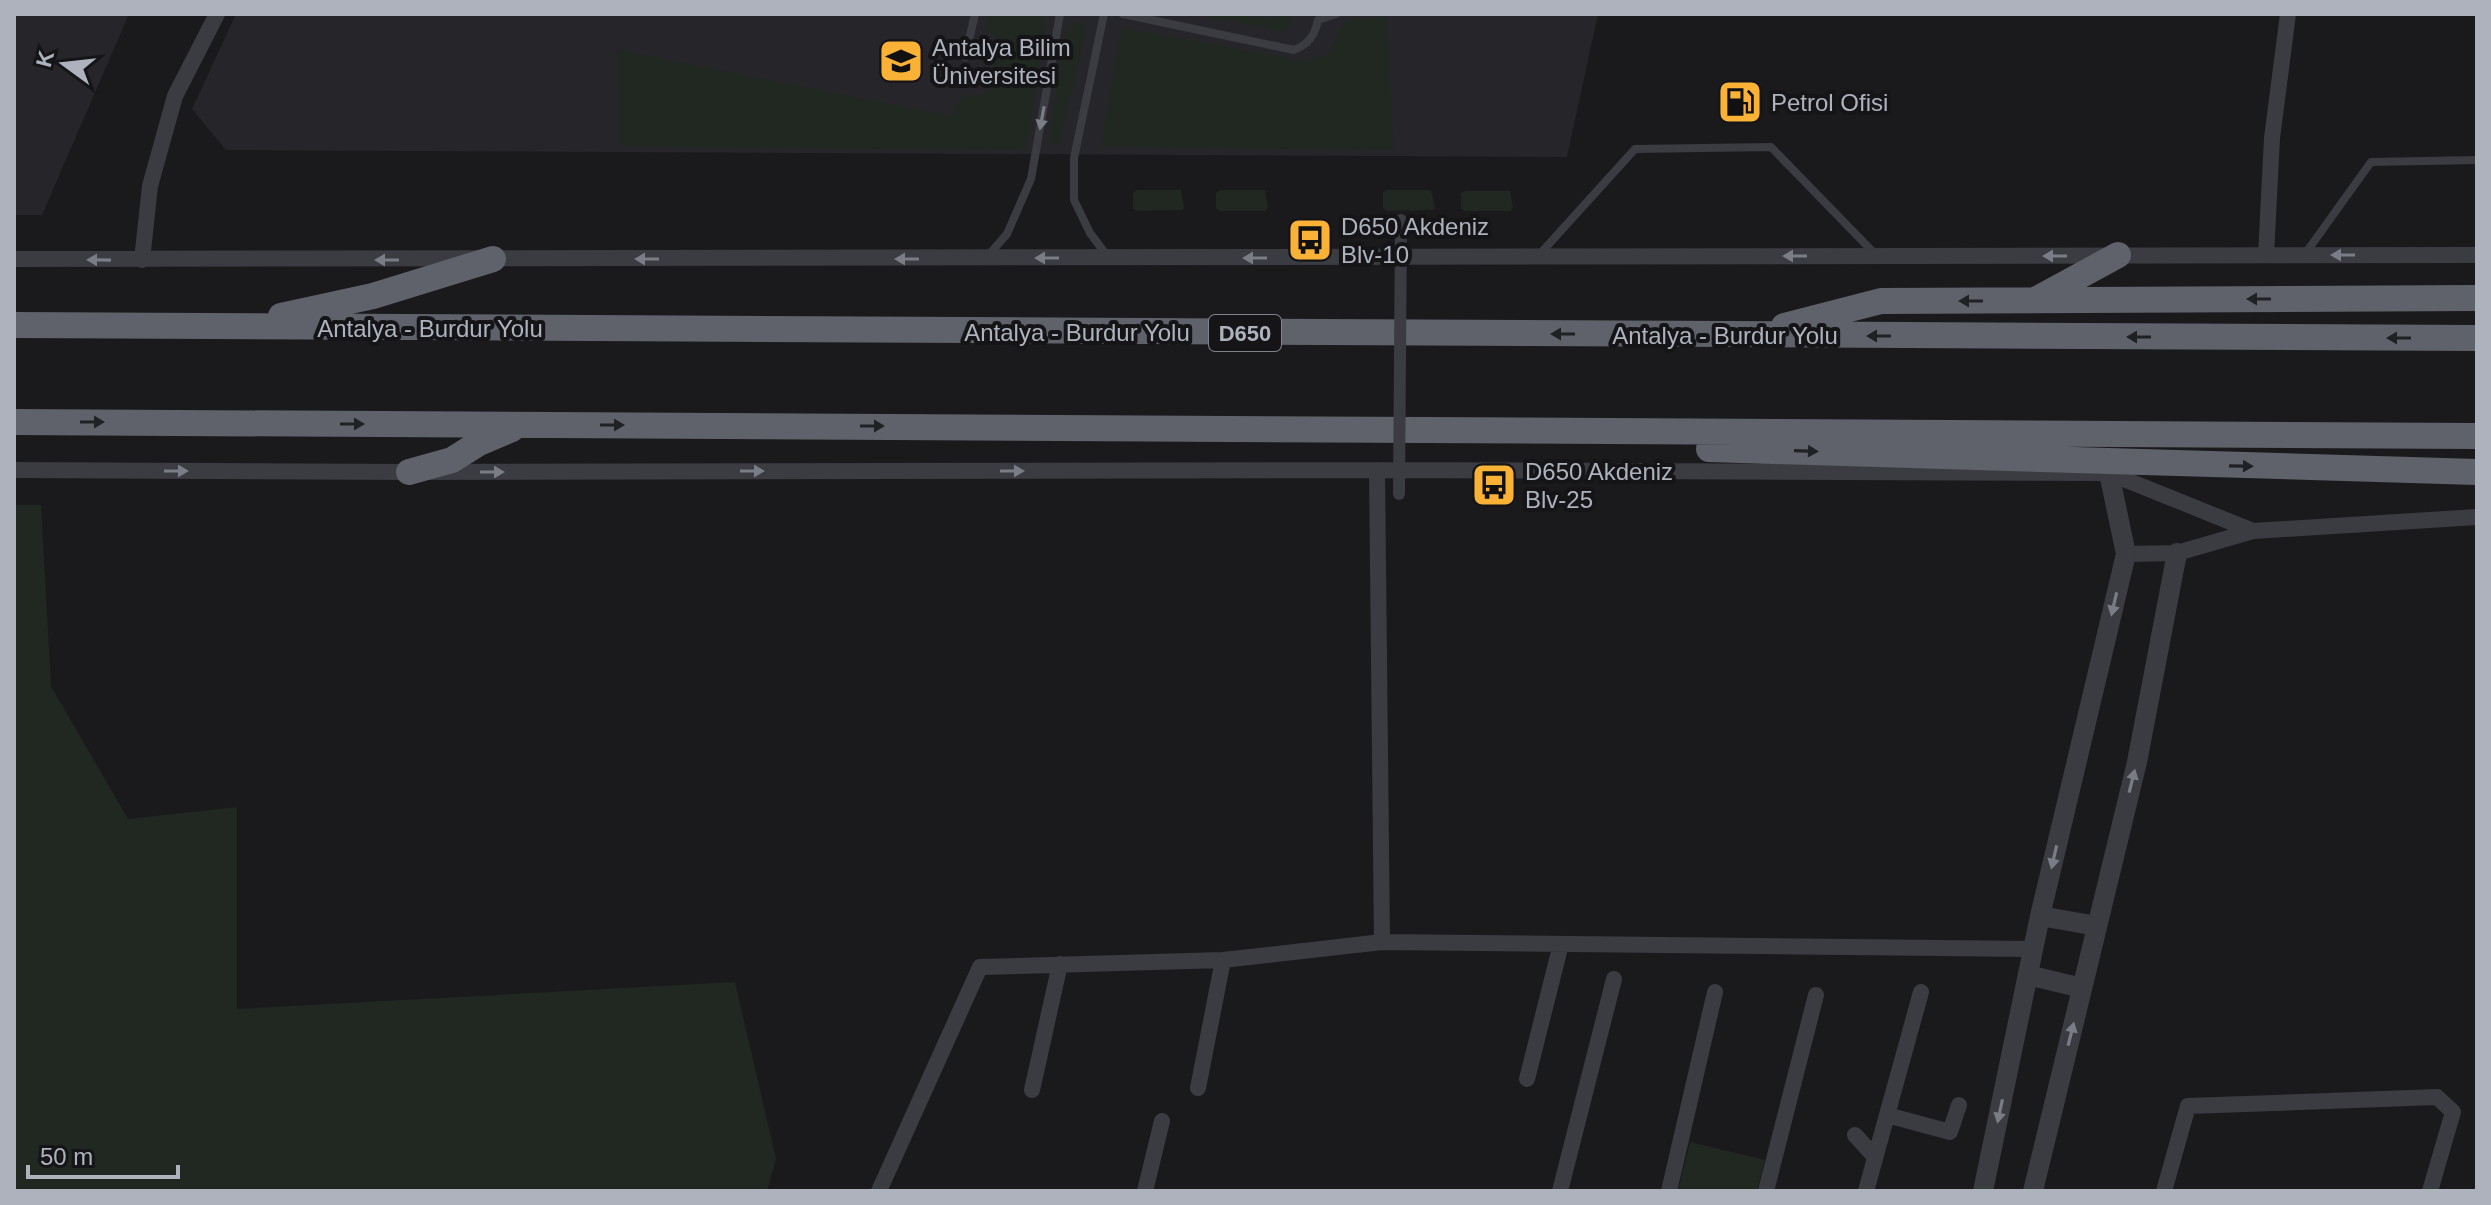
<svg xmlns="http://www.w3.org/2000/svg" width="2491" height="1205" viewBox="0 0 2491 1205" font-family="Arial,sans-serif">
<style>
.built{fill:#26262a}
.green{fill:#202821}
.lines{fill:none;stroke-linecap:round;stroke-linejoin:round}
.service{stroke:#3b3c42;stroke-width:8}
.minor{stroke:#3b3c42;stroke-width:16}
.tertiary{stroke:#3b3c42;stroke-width:20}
.trunk{stroke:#5f626a;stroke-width:26}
.pedestrian-bridge{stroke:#3b3c42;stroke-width:12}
.oneway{fill:#7a7d86}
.oneway2{fill:#202124}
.labels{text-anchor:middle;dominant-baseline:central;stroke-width:8;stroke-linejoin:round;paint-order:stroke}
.shield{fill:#151518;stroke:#7f838c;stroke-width:2}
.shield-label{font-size:22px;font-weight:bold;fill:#adb2bd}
.poi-label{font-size:24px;fill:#adb2bd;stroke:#151518;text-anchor:start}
.street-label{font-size:24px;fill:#adb2bd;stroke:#151518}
</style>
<rect width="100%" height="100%" fill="#1a1a1d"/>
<path class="built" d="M 14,14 L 129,14 L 42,215 L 14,215 Z
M 236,14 L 1598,14 L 1567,157 L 226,150 L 192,109 Z"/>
<path class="green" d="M 989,14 L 1038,14 L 1042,17 L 1045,28 L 1026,150 L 620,147 L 618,50 L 952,116 L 957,101 L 971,95 L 988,94 L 1000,38 L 984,31 Z
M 1191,14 L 1244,14 L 1271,19 L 1274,18 L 1273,14 L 1290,14 L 1292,21 L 1286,30 L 1280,31 Z
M 1387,17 L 1394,150 L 1101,147 L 1119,40 L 1123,28 L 1307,61 L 1328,54 L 1345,21 Z
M 1074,22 L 1085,26 L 1085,35 L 1060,142 L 1054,146 L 1049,139 L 1065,31 Z
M 1137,190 L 1181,190 L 1184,208 L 1182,210 L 1137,211 L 1133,208 L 1133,193 Z
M 1221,190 L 1265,190 L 1268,208 L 1265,211 L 1220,211 L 1216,208 L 1216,193 Z
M 1387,190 L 1431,190 L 1435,208 L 1432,210 L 1387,211 L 1383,208 L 1383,192 Z
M 1466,191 L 1510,191 L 1513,208 L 1510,211 L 1465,211 L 1461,208 L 1461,193 Z
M 14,505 L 41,505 L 51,686 L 128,819 L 237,807 L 237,1009 L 735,982 L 776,1159 L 767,1191 L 14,1191 Z
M 1690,1142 L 1765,1160 L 1757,1191 L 1678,1191 Z"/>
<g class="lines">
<path class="service" d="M 1104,14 L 1074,158 L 1074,200 L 1090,233 L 1108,257
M 1123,14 L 1294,50 C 1309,44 1315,35 1318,20 L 1336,14
M 965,57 L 975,14
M 2305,254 L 2371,162 L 2477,160
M 1539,255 L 1635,149 L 1771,147 L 1877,256
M 986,258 L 1007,234 L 1031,179 L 1060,14"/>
<path class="minor" d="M 2266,255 L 2272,138 L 2288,14
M 14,259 L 2477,255
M 142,260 L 150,186 L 175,96 L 217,14
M 14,470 L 409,472 L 1377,470 L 2109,473 L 2253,531
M 1377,470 L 1382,942
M 2126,554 L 2177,553 L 2253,531 L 2477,517
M 1527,1079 L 1561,944
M 1198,1088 L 1223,960
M 1032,1090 L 1060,964
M 1887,1115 L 1950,1132 L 1959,1105
M 1855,1135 L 1875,1157
M 879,1191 L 980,967 L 1223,960 L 1382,942 L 2033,949
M 1145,1191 L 1162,1121
M 1560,1191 L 1614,979
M 1669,1191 L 1715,992
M 1766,1191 L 1816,995
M 1866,1191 L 1921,992
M 2164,1191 L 2188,1106 L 2437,1097 L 2453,1112 L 2430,1191"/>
<path class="tertiary" d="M 2040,916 L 2097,926
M 2028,975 L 2082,988
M 1983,1191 L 2040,916 L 2126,554 L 2109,473
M 2033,1191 L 2137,762 L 2177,553"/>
<path class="trunk" d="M 2037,299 L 2118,255
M 281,316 L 373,296 L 493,259
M 14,325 L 2477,338
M 1784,326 L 1881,301 L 2477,298
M 14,422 L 2477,436
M 1709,449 L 2477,472
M 409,472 L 452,460 L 479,443 L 512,429"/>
<path class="pedestrian-bridge" d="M 1399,494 L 1401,220"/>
</g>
<defs><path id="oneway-solid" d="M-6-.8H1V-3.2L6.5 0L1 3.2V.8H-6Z" transform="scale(2)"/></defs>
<g class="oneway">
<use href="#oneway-solid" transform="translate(1042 118) rotate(100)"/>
<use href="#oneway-solid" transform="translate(2343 255) rotate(180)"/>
<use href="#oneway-solid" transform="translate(1795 256) rotate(180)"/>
<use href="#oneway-solid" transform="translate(2055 256) rotate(180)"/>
<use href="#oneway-solid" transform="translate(1047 258) rotate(180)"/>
<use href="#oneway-solid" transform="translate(1255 258) rotate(180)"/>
<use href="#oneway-solid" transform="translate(647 259) rotate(180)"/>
<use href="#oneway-solid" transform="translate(907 259) rotate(180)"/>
<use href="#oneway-solid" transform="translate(99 260) rotate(-179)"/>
<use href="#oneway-solid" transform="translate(387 260) rotate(180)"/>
<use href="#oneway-solid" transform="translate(176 471)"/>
<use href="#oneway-solid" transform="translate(752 471)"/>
<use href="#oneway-solid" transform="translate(1012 471)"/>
<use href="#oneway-solid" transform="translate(492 472)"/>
<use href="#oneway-solid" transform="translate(2114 604) rotate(103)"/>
<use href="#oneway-solid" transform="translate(2132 781) rotate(-76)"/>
<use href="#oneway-solid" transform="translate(2054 857) rotate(103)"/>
<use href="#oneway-solid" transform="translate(2071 1034) rotate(-76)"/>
<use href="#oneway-solid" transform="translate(2000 1111) rotate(102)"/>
</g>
<g class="oneway2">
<use href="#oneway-solid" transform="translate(2259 299) rotate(180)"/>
<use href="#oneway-solid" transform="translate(1971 301) rotate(180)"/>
<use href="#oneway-solid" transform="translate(1563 334) rotate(-180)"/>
<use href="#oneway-solid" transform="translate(1879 336) rotate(-180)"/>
<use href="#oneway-solid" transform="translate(2139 337) rotate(-180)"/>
<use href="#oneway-solid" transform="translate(2399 338) rotate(-180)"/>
<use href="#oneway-solid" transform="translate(92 422)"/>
<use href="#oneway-solid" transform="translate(352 424)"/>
<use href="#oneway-solid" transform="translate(612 425)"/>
<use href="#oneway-solid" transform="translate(872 426)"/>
<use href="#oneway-solid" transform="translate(1806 451) rotate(2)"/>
<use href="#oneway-solid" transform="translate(2241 466) rotate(1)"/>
</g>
<defs>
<g id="university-square" transform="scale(2.3)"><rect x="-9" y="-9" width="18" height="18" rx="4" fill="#f9b136" stroke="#151518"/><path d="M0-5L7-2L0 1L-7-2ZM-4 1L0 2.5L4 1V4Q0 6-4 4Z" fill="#111"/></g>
<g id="fuel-square" transform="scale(2.3)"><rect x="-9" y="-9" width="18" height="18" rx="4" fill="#f9b136" stroke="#151518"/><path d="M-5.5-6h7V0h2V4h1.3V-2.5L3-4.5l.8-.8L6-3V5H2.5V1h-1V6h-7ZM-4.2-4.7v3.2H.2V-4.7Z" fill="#111"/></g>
<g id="bus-square" transform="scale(2.3)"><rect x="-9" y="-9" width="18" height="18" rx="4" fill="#f9b136" stroke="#151518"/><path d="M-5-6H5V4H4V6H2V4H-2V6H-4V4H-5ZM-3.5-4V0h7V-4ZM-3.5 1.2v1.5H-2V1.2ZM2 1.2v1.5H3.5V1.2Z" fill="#111"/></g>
</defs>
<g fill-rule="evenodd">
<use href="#university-square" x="901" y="61"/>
<use href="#fuel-square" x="1740" y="102"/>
<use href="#bus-square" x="1310" y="240"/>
<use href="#bus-square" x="1494" y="485"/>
</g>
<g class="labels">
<rect class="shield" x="1209" y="315" width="72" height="36" rx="6"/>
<g class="shield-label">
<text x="1245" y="333">D650</text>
</g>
<g class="poi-label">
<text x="932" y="47">Antalya Bilim<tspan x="932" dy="28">Üniversitesi</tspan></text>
<text x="1771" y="102">Petrol Ofisi</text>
<text x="1341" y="226">D650 Akdeniz<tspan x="1341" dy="28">Blv-10</tspan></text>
<text x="1525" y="471">D650 Akdeniz<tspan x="1525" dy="28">Blv-25</tspan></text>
</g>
<g class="street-label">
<text x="430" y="328">Antalya - Burdur Yolu</text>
<text x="1077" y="332">Antalya - Burdur Yolu</text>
<text x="1725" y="335">Antalya - Burdur Yolu</text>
</g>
</g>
<rect width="2491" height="1205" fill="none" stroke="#adb2bd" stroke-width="32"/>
<g transform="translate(64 64) rotate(285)" stroke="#151518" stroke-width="6" paint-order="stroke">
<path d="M0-6L14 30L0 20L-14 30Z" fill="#adb2bd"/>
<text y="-12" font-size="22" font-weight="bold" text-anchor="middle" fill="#adb2bd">K</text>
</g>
<path d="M28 1165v12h150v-12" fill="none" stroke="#adb2bd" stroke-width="4"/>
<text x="40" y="1165" font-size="24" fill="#adb2bd" stroke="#151518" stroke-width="6" paint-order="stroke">50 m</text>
</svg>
